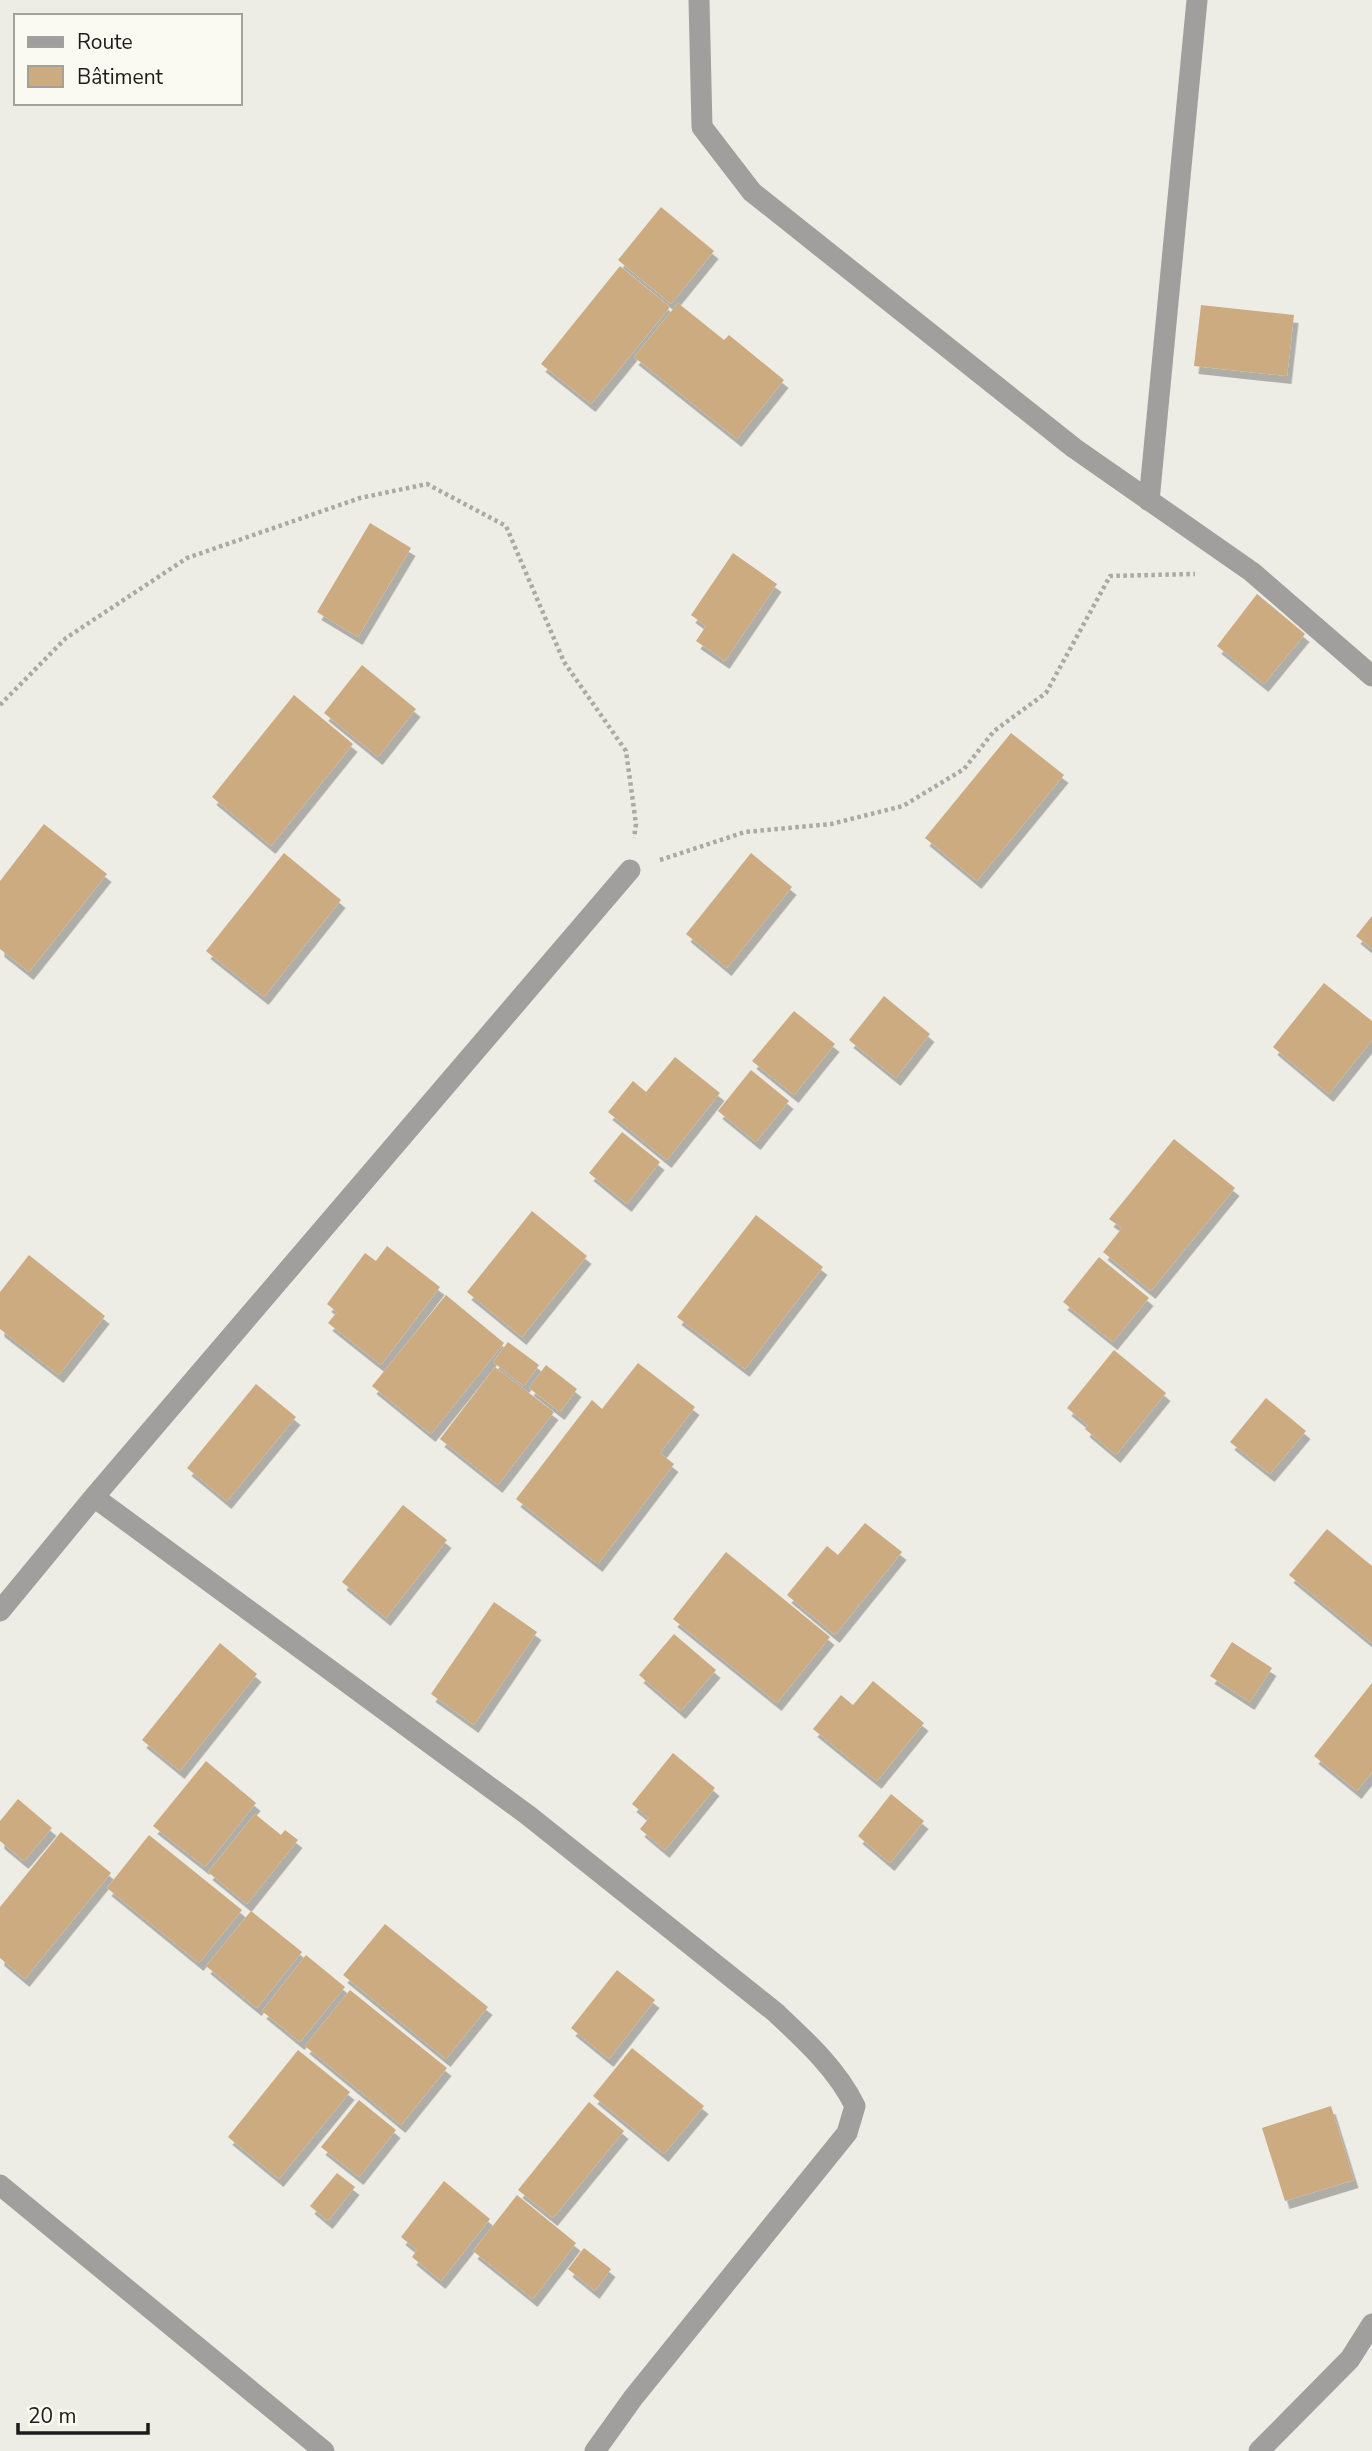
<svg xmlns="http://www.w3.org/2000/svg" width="1372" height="2451" viewBox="0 0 1372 2451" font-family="'Nunito Sans',sans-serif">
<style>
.building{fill:#ccab80;filter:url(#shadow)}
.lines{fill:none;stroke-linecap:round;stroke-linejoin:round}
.path{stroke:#aaa9a4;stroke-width:4.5;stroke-dasharray:3.5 3.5;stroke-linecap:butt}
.minor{stroke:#a19f9d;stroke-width:21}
</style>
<defs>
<filter id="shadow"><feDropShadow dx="4.5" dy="8" stdDeviation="0" flood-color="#0004"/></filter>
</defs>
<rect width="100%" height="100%" fill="#edece5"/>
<path class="building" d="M 661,207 L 714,251 L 671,304 L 618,260 Z
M 620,266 L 670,307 L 591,404 L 541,364 Z
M 678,303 L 724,340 L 729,335 L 784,380 L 737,439 L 634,357 Z
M 1201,305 L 1294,315 L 1287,376 L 1194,366 Z
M 370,523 L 411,548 L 358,637 L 317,612 Z
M 733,553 L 777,584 L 725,661 L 696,641 L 706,626 L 691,615 Z
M 1257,594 L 1305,634 L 1264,684 L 1217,646 Z
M 362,665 L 416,709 L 378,757 L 324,713 Z
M 294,695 L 353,744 L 271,846 L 212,797 Z
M 1011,733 L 1064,775 L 977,881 L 925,838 Z
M 44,824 L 107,874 L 29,972 L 0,949 L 0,881 Z
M 284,853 L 341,900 L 264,997 L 206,951 Z
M 751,853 L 792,887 L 727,968 L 686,934 Z
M 1372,916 L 1372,949 L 1356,936 Z
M 1324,983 L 1372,1021 L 1372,1040 L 1329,1094 L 1273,1047 Z
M 884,996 L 930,1034 L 896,1078 L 849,1040 Z
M 794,1011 L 835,1044 L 794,1095 L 752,1061 Z
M 675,1057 L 720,1093 L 667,1160 L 608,1112 L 633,1081 L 646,1092 Z
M 751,1070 L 789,1101 L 756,1142 L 718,1111 Z
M 622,1132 L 660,1162 L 627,1204 L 589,1173 Z
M 1174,1139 L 1235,1188 L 1151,1291 L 1103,1252 L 1122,1228 L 1109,1219 Z
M 532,1211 L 587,1256 L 522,1337 L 467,1292 Z
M 756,1215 L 823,1267 L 745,1369 L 677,1317 Z
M 387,1246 L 440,1287 L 381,1365 L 328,1323 L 337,1312 L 327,1304 L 365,1253 L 376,1261 Z
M 29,1255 L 105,1316 L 59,1375 L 0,1329 L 0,1292 Z
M 1099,1257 L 1149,1298 L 1113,1342 L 1063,1302 Z
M 446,1295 L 504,1343 L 431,1434 L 372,1386 Z
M 508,1342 L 539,1365 L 524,1386 L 493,1362 Z
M 1114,1350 L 1166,1393 L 1116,1455 L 1085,1429 L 1088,1425 L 1067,1408 Z
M 638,1363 L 695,1407 L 660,1453 L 674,1464 L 598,1564 L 516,1499 L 592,1400 L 602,1409 Z
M 546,1365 L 577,1389 L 560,1412 L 529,1388 Z
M 495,1367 L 554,1412 L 498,1485 L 440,1439 Z
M 256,1384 L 296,1417 L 227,1501 L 187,1468 Z
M 1266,1398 L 1306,1431 L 1270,1474 L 1230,1442 Z
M 403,1505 L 447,1540 L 386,1618 L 342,1582 Z
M 865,1523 L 902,1552 L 835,1635 L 787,1595 L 827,1546 L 838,1555 Z
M 1327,1529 L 1372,1566 L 1372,1643 L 1289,1575 Z
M 726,1552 L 830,1637 L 777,1703 L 673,1619 Z
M 494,1602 L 537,1632 L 474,1725 L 431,1694 Z
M 674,1634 L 716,1670 L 681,1711 L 639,1675 Z
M 1232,1642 L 1272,1668 L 1250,1702 L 1210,1676 Z
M 220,1643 L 257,1674 L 180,1771 L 142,1740 Z
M 873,1681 L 924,1723 L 877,1781 L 813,1729 L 841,1695 L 853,1705 Z
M 1372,1683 L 1372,1772 L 1357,1791 L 1314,1756 Z
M 673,1753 L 715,1788 L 665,1850 L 640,1829 L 649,1818 L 632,1804 Z
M 206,1761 L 256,1803 L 205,1867 L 153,1826 Z
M 891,1794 L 924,1821 L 890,1863 L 858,1836 Z
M 18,1799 L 52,1828 L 24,1861 L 0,1841 L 0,1821 Z
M 255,1814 L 281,1835 L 285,1830 L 298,1840 L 247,1904 L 208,1872 Z
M 61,1832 L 111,1873 L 25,1979 L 0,1958 L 0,1907 Z
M 149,1835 L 242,1910 L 199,1963 L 107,1888 Z
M 251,1911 L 302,1952 L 257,2008 L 206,1966 Z
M 385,1924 L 488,2007 L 446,2059 L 343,1975 Z
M 306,1955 L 345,1987 L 300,2042 L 262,2011 Z
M 617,1970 L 655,2000 L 609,2059 L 571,2028 Z
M 350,1990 L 447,2068 L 401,2125 L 305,2046 Z
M 632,2048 L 704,2106 L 664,2154 L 593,2096 Z
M 298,2050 L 350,2092 L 279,2179 L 228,2137 Z
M 359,2100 L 396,2130 L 359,2177 L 321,2147 Z
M 589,2102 L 624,2131 L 553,2218 L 518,2190 Z
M 1331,2106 L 1354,2180 L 1285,2201 L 1262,2128 Z
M 337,2173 L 355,2187 L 328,2221 L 310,2206 Z
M 444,2181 L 490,2219 L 441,2281 L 412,2257 L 417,2250 L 401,2237 Z
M 517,2195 L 576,2243 L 533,2299 L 473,2251 Z
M 584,2248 L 611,2269 L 595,2291 L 568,2269 Z"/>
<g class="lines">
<path class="path" d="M 0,705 L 66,638 L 187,558 L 360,498 L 427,484 L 506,526 L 564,662 L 626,751 L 636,824 L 634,838
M 660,860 L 745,832 L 831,824 L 903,806 L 964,769 L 994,731 L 1046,693 L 1110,576 L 1195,574"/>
<path class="minor" d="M 699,0 L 702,127 L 752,192 L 1074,448 L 1252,572 L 1372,676
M 1149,501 L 1197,0
M 94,1497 L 529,1816 L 775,2012 C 805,2040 837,2069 855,2106 L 847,2133 L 633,2398 L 595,2451
M 0,1611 L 94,1497 L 630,870
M 0,2185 L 324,2451
M 1259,2451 L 1350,2359 L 1372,2324"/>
</g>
<rect x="14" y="14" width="228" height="91" fill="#faf9f2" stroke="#a2a19c" stroke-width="2"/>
<rect x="28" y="37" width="35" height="10" fill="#a19f9d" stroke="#a2a19c" stroke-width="2"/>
<text x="77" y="49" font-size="21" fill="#1d1c1a">Route</text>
<rect x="28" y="66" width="35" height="21" fill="#ccab80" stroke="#a2a19c" stroke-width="2"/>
<text x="77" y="84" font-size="21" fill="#1d1c1a">Bâtiment</text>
<path d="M18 2423v10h130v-10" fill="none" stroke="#1d1c1a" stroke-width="3.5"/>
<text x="28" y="2423" font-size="21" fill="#1d1c1a" stroke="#faf9f2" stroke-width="5" paint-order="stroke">20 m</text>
</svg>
